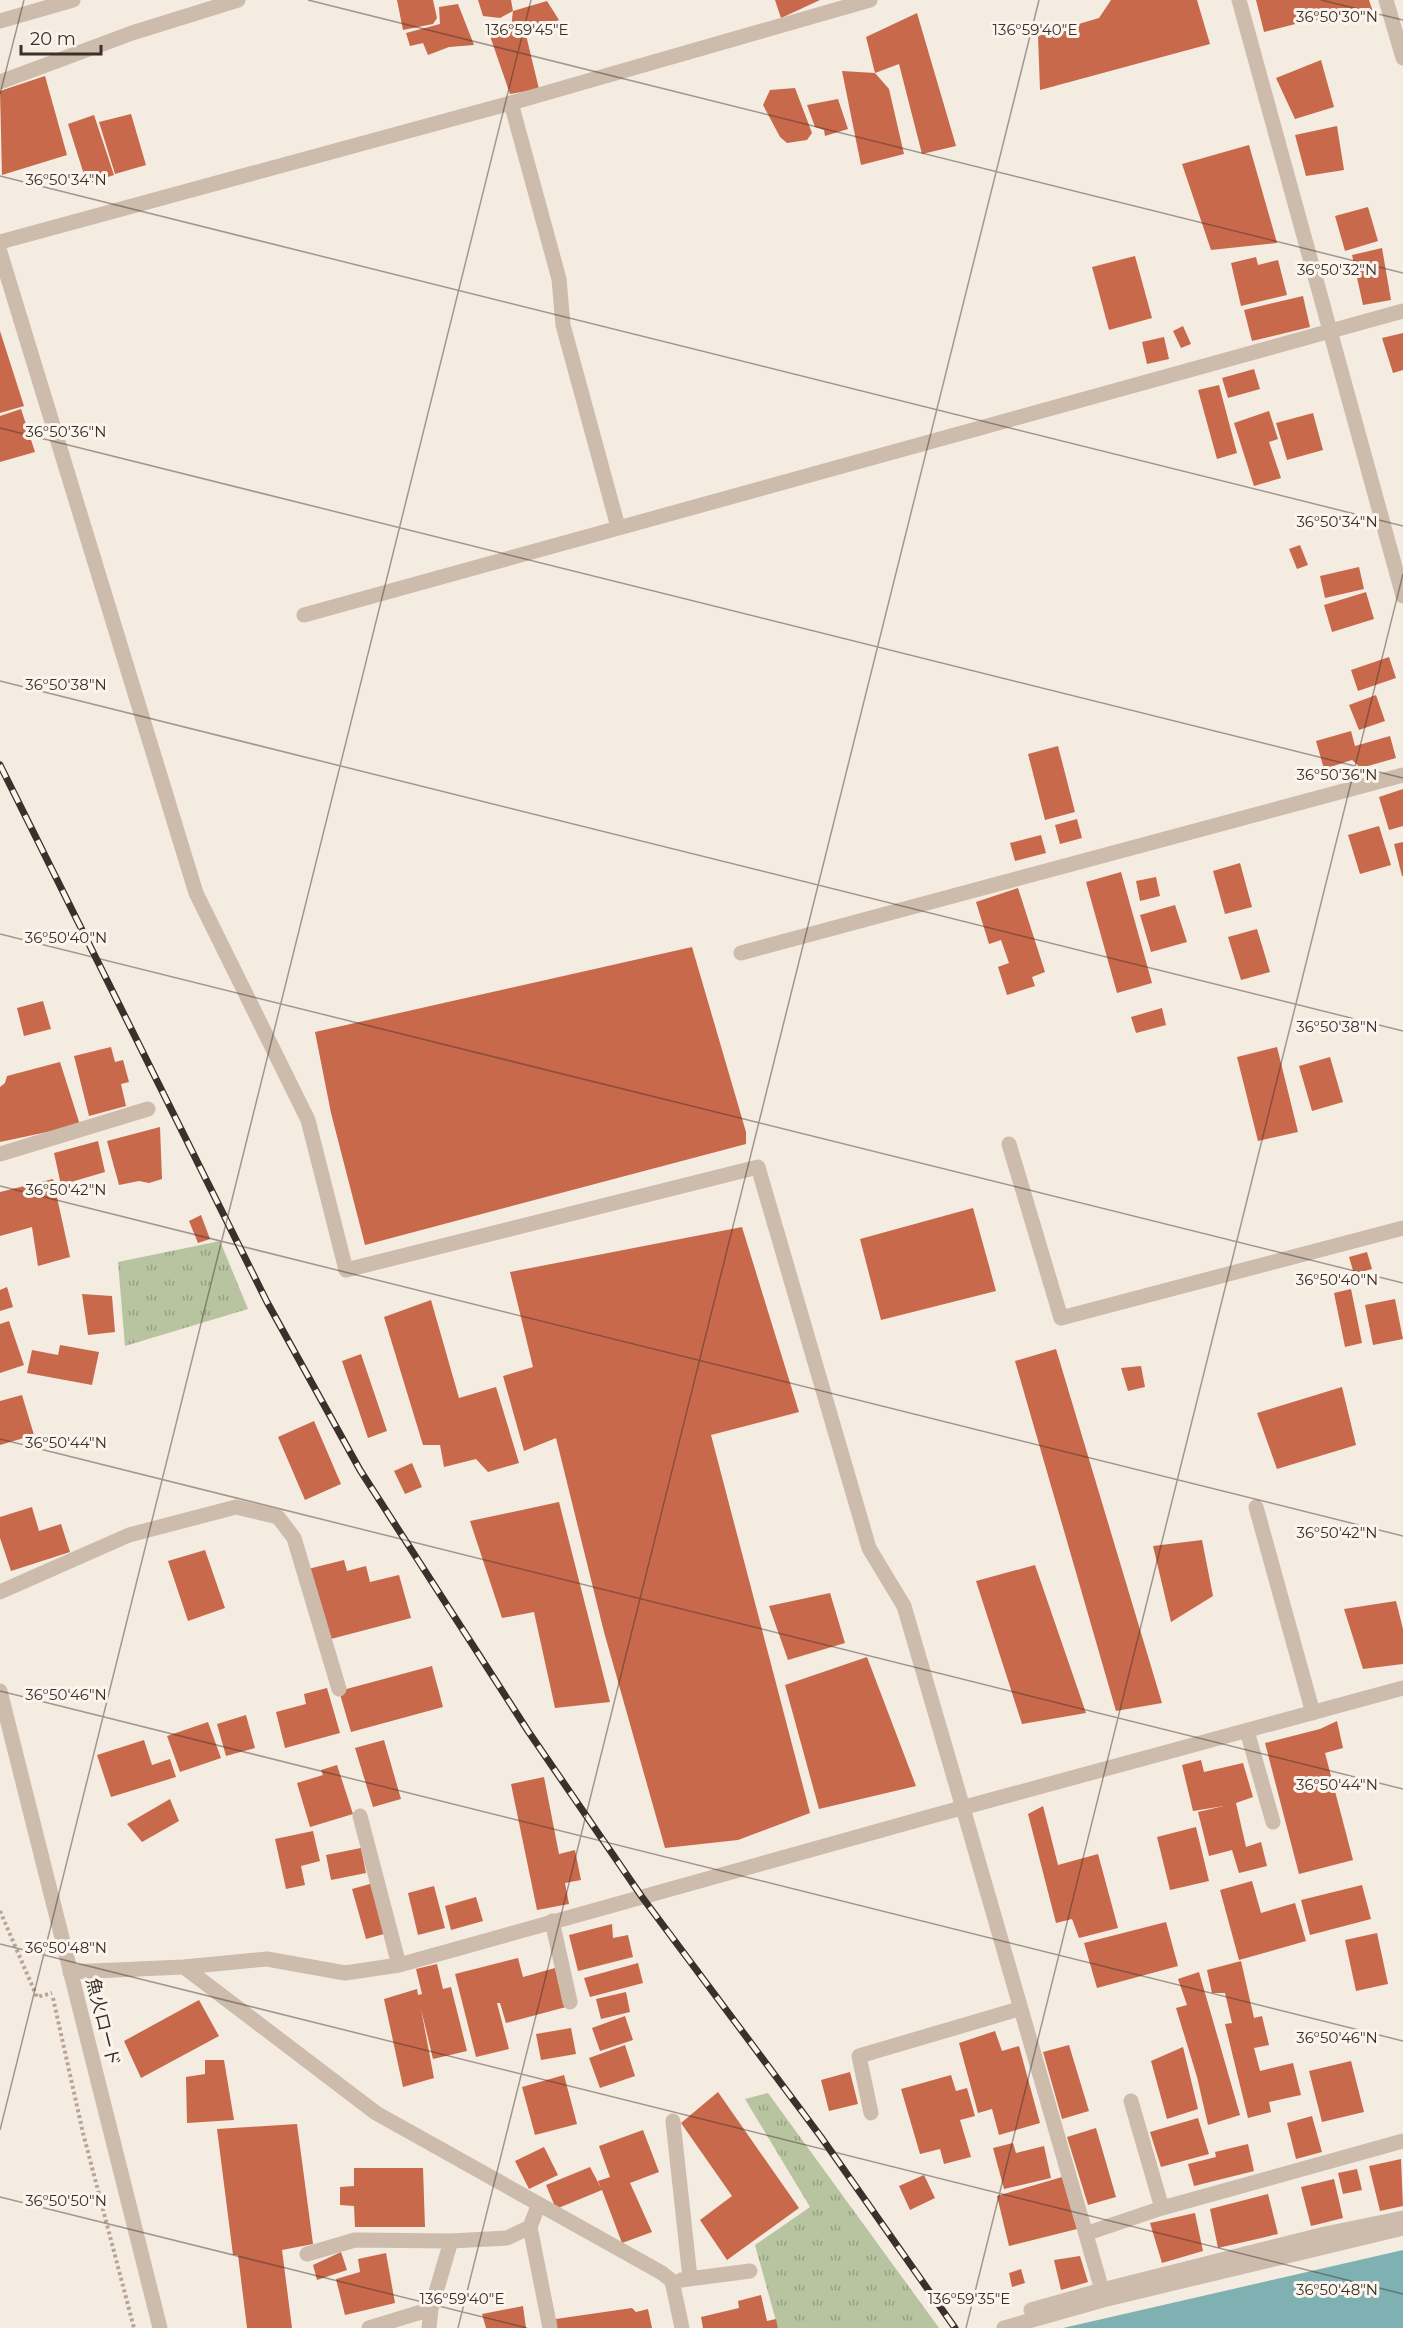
<svg xmlns="http://www.w3.org/2000/svg" width="1403" height="2328" viewBox="0 0 1403 2328" font-family="Montserrat,'Noto Sans JP',sans-serif">
<style>
.grass{fill:url(#grass-tufts)}
.water{fill:#7fb0b2}
.building{fill:#c8694b}
.lines{fill:none;stroke-linecap:round;stroke-linejoin:round}
.path{stroke:#b9a596;stroke-width:4;stroke-dasharray:3 3;stroke-linecap:butt}
.service{stroke:#cdbbac;stroke-width:15}
.pedestrian{stroke:#cdbbac;stroke-width:15}
.minor{stroke:#cdbbac;stroke-width:15}
.tertiary{stroke:#cdbbac;stroke-width:15}
.rail-casing{stroke:#3b302b;stroke-width:7}
.rail{stroke:#fbf5ee;stroke-width:4.5;stroke-dasharray:14;stroke-linecap:butt}
.ticks{fill:none;stroke:#3b302b;stroke-width:1.5;stroke-opacity:0.45}
.labels{text-anchor:middle;dominant-baseline:central;stroke-width:6;stroke-linejoin:round;paint-order:stroke}
.street-label{font-size:18px;fill:#3b302b;stroke:#fbf5ee}
.ticks-label{font-size:15px;text-anchor:middle;fill:#3b302b;stroke:#fbf5ee;stroke-width:6;stroke-linejoin:round;paint-order:stroke}
</style>
<defs>
<pattern id="grass-tufts" width="24" height="20" patternUnits="userSpaceOnUse" patternTransform="scale(1.5)"><rect width="24" height="20" fill="#b8c4a0"/><path d="M3 7l-1-3M5 7V3M7 7l1-3M15 17l-1-3M17 17v-4M19 17l1-3" fill="none" stroke="#97a083"/></pattern>
</defs>
<rect width="100%" height="100%" fill="#f4ebe1"/>
<path class="grass" d="M 220,1241 L 248,1309 L 125,1346 L 118,1262 Z
M 768,2093 L 939,2328 L 778,2328 L 755,2245 L 810,2207 L 745,2099 Z"/>
<path class="water" d="M 1403,2250 L 1403,2328 L 1063,2328 Z"/>
<path class="building" d="M 397,0 L 433,0 L 437,18 L 433,24 L 403,30 Z
M 478,0 L 511,0 L 513,11 L 500,18 L 483,16 Z
M 775,0 L 820,0 L 781,18 Z
M 1111,0 L 1197,0 L 1210,44 L 1040,90 L 1038,36 L 1099,18 Z
M 1256,0 L 1369,0 L 1373,12 L 1323,25 L 1315,19 L 1264,32 Z
M 547,1 L 559,20 L 526,35 L 539,89 L 510,94 L 490,36 L 511,28 L 513,11 Z
M 458,4 L 474,45 L 449,47 L 428,55 L 423,43 L 410,46 L 406,33 L 440,24 L 439,7 Z
M 917,13 L 956,146 L 922,154 L 899,64 L 875,73 L 866,37 Z
M 1321,60 L 1334,107 L 1295,119 L 1276,78 Z
M 842,71 L 875,73 L 889,89 L 904,154 L 861,165 Z
M 45,76 L 67,155 L 2,175 L 0,91 Z
M 795,88 L 812,133 L 807,140 L 787,143 L 780,137 L 763,105 L 770,90 Z
M 838,99 L 848,129 L 825,136 L 824,130 L 815,127 L 807,105 Z
M 131,114 L 146,165 L 115,174 L 99,122 Z
M 94,115 L 114,175 L 87,184 L 68,124 Z
M 1337,126 L 1344,170 L 1306,176 L 1295,135 Z
M 1249,145 L 1277,243 L 1211,250 L 1182,164 Z
M 1368,207 L 1378,241 L 1345,251 L 1335,216 Z
M 1382,248 L 1391,300 L 1363,305 L 1352,255 Z
M 1135,256 L 1152,318 L 1109,330 L 1092,267 Z
M 1256,257 L 1258,265 L 1278,260 L 1287,295 L 1241,306 L 1231,263 Z
M 1303,296 L 1310,327 L 1252,341 L 1244,310 Z
M 1183,326 L 1191,344 L 1181,348 L 1173,331 Z
M 0,331 L 24,406 L 0,413 Z
M 1403,333 L 1403,370 L 1393,373 L 1382,338 Z
M 1164,337 L 1169,359 L 1147,364 L 1142,342 Z
M 1254,369 L 1260,389 L 1228,398 L 1222,378 Z
M 1219,385 L 1237,453 L 1217,459 L 1198,390 Z
M 21,409 L 35,452 L 0,462 L 0,416 Z
M 1269,411 L 1278,439 L 1269,442 L 1281,478 L 1254,486 L 1234,423 Z
M 1313,413 L 1323,450 L 1287,460 L 1276,423 Z
M 1300,545 L 1308,565 L 1297,569 L 1289,549 Z
M 1359,567 L 1364,589 L 1325,598 L 1320,576 Z
M 1366,592 L 1374,619 L 1332,632 L 1324,605 Z
M 1389,657 L 1396,678 L 1358,691 L 1351,670 Z
M 1376,695 L 1385,721 L 1359,730 L 1349,705 Z
M 1351,731 L 1355,746 L 1390,736 L 1396,758 L 1361,768 L 1352,760 L 1324,769 L 1316,741 Z
M 1058,746 L 1075,812 L 1045,820 L 1028,754 Z
M 1403,789 L 1403,826 L 1389,830 L 1379,797 Z
M 1077,819 L 1082,838 L 1060,844 L 1055,825 Z
M 1379,826 L 1391,865 L 1360,874 L 1348,835 Z
M 1041,835 L 1046,853 L 1015,861 L 1010,843 Z
M 1403,842 L 1403,876 L 1402,876 L 1394,844 Z
M 1240,863 L 1252,907 L 1225,914 L 1213,871 Z
M 1121,872 L 1152,983 L 1117,993 L 1086,882 Z
M 1156,877 L 1160,896 L 1140,901 L 1136,881 Z
M 1018,888 L 1045,972 L 1032,977 L 1035,986 L 1007,995 L 998,967 L 1009,963 L 1001,940 L 989,944 L 976,902 Z
M 1175,905 L 1187,942 L 1151,952 L 1140,915 Z
M 1257,929 L 1270,972 L 1241,980 L 1228,937 Z
M 692,947 L 746,1132 L 746,1144 L 365,1245 L 331,1113 L 315,1032 Z
M 43,1001 L 51,1029 L 24,1036 L 17,1008 Z
M 1162,1008 L 1166,1025 L 1136,1033 L 1131,1017 Z
M 111,1047 L 115,1062 L 123,1060 L 129,1082 L 121,1084 L 126,1106 L 89,1116 L 74,1056 Z
M 1277,1047 L 1298,1132 L 1258,1141 L 1237,1057 Z
M 1330,1057 L 1343,1102 L 1312,1111 L 1299,1066 Z
M 60,1062 L 80,1125 L 0,1142 L 0,1087 L 5,1083 L 7,1076 Z
M 160,1127 L 162,1179 L 149,1183 L 139,1181 L 119,1185 L 107,1141 Z
M 98,1141 L 105,1172 L 61,1185 L 54,1153 Z
M 53,1179 L 70,1257 L 38,1266 L 32,1227 L 0,1236 L 0,1192 Z
M 973,1208 L 996,1291 L 881,1320 L 860,1239 Z
M 201,1215 L 210,1239 L 198,1243 L 189,1221 Z
M 742,1227 L 799,1412 L 711,1435 L 810,1813 L 738,1840 L 665,1848 L 604,1632 L 556,1438 L 524,1451 L 503,1376 L 533,1367 L 510,1272 Z
M 1367,1252 L 1372,1269 L 1354,1274 L 1349,1257 Z
M 7,1287 L 13,1307 L 0,1311 L 0,1290 Z
M 1351,1289 L 1362,1343 L 1345,1347 L 1334,1293 Z
M 82,1294 L 112,1296 L 115,1332 L 88,1335 Z
M 1395,1299 L 1403,1339 L 1373,1345 L 1365,1305 Z
M 431,1300 L 459,1398 L 496,1387 L 519,1463 L 488,1472 L 476,1459 L 444,1467 L 440,1445 L 423,1445 L 384,1317 Z
M 9,1321 L 24,1365 L 0,1373 L 0,1324 Z
M 60,1345 L 99,1352 L 92,1385 L 27,1373 L 32,1350 L 58,1355 Z
M 1056,1349 L 1162,1703 L 1116,1711 L 1015,1361 Z
M 361,1354 L 387,1431 L 368,1438 L 342,1361 Z
M 1141,1366 L 1145,1387 L 1128,1391 L 1121,1368 Z
M 1342,1387 L 1356,1445 L 1277,1469 L 1257,1413 Z
M 22,1395 L 34,1435 L 0,1445 L 0,1401 Z
M 314,1421 L 341,1484 L 305,1500 L 278,1437 Z
M 412,1463 L 422,1487 L 405,1494 L 394,1471 Z
M 559,1502 L 610,1702 L 555,1708 L 534,1612 L 502,1618 L 470,1521 Z
M 32,1507 L 39,1531 L 61,1524 L 70,1552 L 11,1571 L 0,1538 L 0,1517 Z
M 1202,1540 L 1213,1596 L 1171,1622 L 1153,1546 Z
M 205,1550 L 225,1608 L 188,1621 L 168,1561 Z
M 344,1560 L 347,1571 L 366,1566 L 370,1582 L 399,1575 L 411,1618 L 327,1640 L 308,1569 Z
M 1035,1565 L 1086,1713 L 1022,1724 L 976,1581 Z
M 830,1593 L 845,1643 L 788,1660 L 769,1606 Z
M 1396,1601 L 1403,1629 L 1403,1664 L 1363,1669 L 1344,1609 Z
M 867,1657 L 916,1786 L 819,1809 L 785,1685 Z
M 432,1666 L 443,1707 L 351,1732 L 339,1691 Z
M 327,1688 L 340,1733 L 285,1748 L 276,1712 L 306,1704 L 304,1694 Z
M 246,1715 L 255,1748 L 226,1756 L 217,1724 Z
M 1337,1721 L 1343,1748 L 1325,1753 L 1353,1860 L 1299,1874 L 1265,1743 L 1320,1729 Z
M 208,1722 L 221,1758 L 180,1772 L 167,1736 Z
M 144,1740 L 152,1765 L 170,1759 L 176,1777 L 111,1797 L 97,1755 Z
M 384,1740 L 401,1799 L 373,1807 L 355,1748 Z
M 1201,1760 L 1204,1772 L 1243,1763 L 1253,1797 L 1236,1803 L 1246,1847 L 1261,1842 L 1267,1866 L 1239,1873 L 1232,1850 L 1209,1856 L 1198,1812 L 1224,1806 L 1193,1811 L 1182,1765 Z
M 337,1765 L 353,1814 L 310,1827 L 297,1783 L 323,1775 L 321,1770 Z
M 544,1777 L 559,1854 L 575,1850 L 581,1880 L 565,1883 L 569,1904 L 537,1910 L 511,1784 Z
M 170,1799 L 179,1821 L 142,1842 L 127,1824 Z
M 1043,1806 L 1058,1865 L 1098,1854 L 1118,1928 L 1079,1938 L 1072,1919 L 1056,1923 L 1028,1814 Z
M 1196,1827 L 1209,1881 L 1170,1890 L 1157,1837 Z
M 313,1831 L 320,1861 L 301,1866 L 305,1885 L 286,1889 L 275,1839 Z
M 361,1848 L 366,1873 L 331,1880 L 326,1855 Z
M 1252,1881 L 1261,1913 L 1295,1903 L 1306,1941 L 1239,1960 L 1220,1890 Z
M 377,1882 L 391,1932 L 366,1939 L 352,1889 Z
M 1362,1885 L 1371,1919 L 1310,1935 L 1301,1900 Z
M 434,1886 L 445,1928 L 418,1935 L 408,1893 Z
M 476,1897 L 483,1921 L 451,1930 L 445,1906 Z
M 1166,1922 L 1178,1966 L 1097,1988 L 1084,1943 Z
M 612,1924 L 613,1938 L 628,1935 L 633,1957 L 578,1971 L 569,1935 Z
M 1377,1933 L 1388,1984 L 1356,1991 L 1345,1940 Z
M 518,1958 L 523,1977 L 555,1968 L 566,2007 L 506,2023 L 500,2003 L 497,2003 L 509,2049 L 476,2057 L 455,1974 Z
M 1241,1961 L 1254,2018 L 1262,2016 L 1269,2045 L 1254,2048 L 1260,2071 L 1293,2063 L 1301,2095 L 1269,2102 L 1271,2112 L 1248,2118 L 1225,2024 L 1232,2023 L 1225,1993 L 1212,1993 L 1207,1970 Z
M 638,1963 L 643,1983 L 590,1997 L 584,1978 Z
M 437,1964 L 443,1989 L 451,1987 L 467,2051 L 433,2059 L 421,2009 L 434,2078 L 403,2087 L 384,1999 L 417,1989 L 418,1995 L 422,1994 L 416,1969 Z
M 1199,1972 L 1240,2115 L 1208,2125 L 1197,2077 L 1176,2008 L 1187,2005 L 1178,1979 Z
M 626,1992 L 630,2012 L 601,2019 L 596,1999 Z
M 199,2000 L 219,2036 L 141,2078 L 124,2041 Z
M 625,2016 L 633,2040 L 600,2051 L 592,2028 Z
M 571,2028 L 576,2054 L 541,2060 L 536,2034 Z
M 995,2031 L 1002,2051 L 1019,2046 L 1040,2123 L 999,2135 L 992,2109 L 978,2113 L 959,2043 Z
M 625,2045 L 635,2076 L 600,2088 L 589,2058 Z
M 1069,2045 L 1089,2111 L 1062,2119 L 1043,2052 Z
M 1183,2047 L 1198,2109 L 1167,2119 L 1151,2061 Z
M 205,2060 L 224,2060 L 234,2120 L 187,2123 L 186,2077 L 205,2074 Z
M 1351,2061 L 1364,2112 L 1322,2122 L 1309,2071 Z
M 850,2072 L 858,2104 L 829,2111 L 821,2080 Z
M 564,2075 L 577,2124 L 535,2135 L 522,2087 Z
M 951,2075 L 956,2091 L 967,2088 L 975,2116 L 960,2120 L 971,2157 L 944,2164 L 940,2149 L 920,2154 L 901,2089 Z
M 718,2092 L 799,2208 L 727,2260 L 700,2220 L 732,2196 L 681,2123 Z
M 1312,2116 L 1322,2152 L 1296,2159 L 1287,2123 Z
M 1198,2118 L 1209,2154 L 1161,2167 L 1150,2132 Z
M 297,2124 L 313,2244 L 282,2250 L 292,2328 L 247,2328 L 238,2255 L 233,2255 L 217,2129 Z
M 1096,2128 L 1116,2197 L 1088,2205 L 1067,2137 Z
M 643,2130 L 659,2172 L 630,2183 L 652,2232 L 622,2243 L 602,2190 L 556,2209 L 546,2185 L 590,2167 L 601,2188 L 598,2181 L 610,2177 L 599,2146 Z
M 1013,2143 L 1016,2153 L 1044,2146 L 1051,2178 L 1004,2189 L 993,2148 Z
M 1248,2144 L 1254,2171 L 1194,2186 L 1188,2164 L 1216,2157 L 1215,2152 Z
M 544,2147 L 558,2175 L 529,2189 L 515,2161 Z
M 1401,2159 L 1403,2206 L 1380,2211 L 1369,2166 Z
M 354,2168 L 423,2168 L 425,2227 L 355,2227 L 354,2206 L 340,2205 L 340,2187 L 354,2186 Z
M 1357,2169 L 1362,2190 L 1343,2194 L 1338,2173 Z
M 924,2175 L 935,2198 L 910,2210 L 899,2186 Z
M 1062,2177 L 1077,2229 L 1009,2246 L 997,2196 Z
M 1334,2179 L 1343,2218 L 1311,2226 L 1301,2187 Z
M 1268,2194 L 1278,2234 L 1218,2248 L 1210,2209 Z
M 1195,2213 L 1203,2251 L 1162,2263 L 1150,2223 Z
M 341,2252 L 347,2270 L 317,2280 L 313,2265 Z
M 386,2253 L 395,2303 L 345,2315 L 336,2279 L 360,2272 L 358,2259 Z
M 1080,2256 L 1088,2282 L 1061,2290 L 1054,2260 Z
M 1021,2269 L 1025,2283 L 1012,2287 L 1009,2273 Z
M 761,2295 L 767,2321 L 776,2319 L 778,2328 L 703,2328 L 701,2317 L 739,2308 L 738,2301 Z
M 523,2306 L 526,2328 L 486,2328 L 482,2314 Z
M 632,2308 L 636,2312 L 648,2309 L 652,2328 L 557,2328 L 556,2319 Z"/>
<g class="lines">
<path class="path" d="M 0,1911 L 37,1997 L 52,1993
M 53,1998 L 83,2133 L 134,2328"/>
<path class="service" d="M 511,103 L 559,279 L 563,325 L 618,527
M 0,252 L 196,893 L 308,1120 L 346,1270 L 758,1167 L 869,1548 L 904,1606 L 963,1808
M 0,1592 L 129,1535 L 236,1507 L 278,1517 L 294,1538 L 339,1689"/>
<path class="pedestrian" d="M 1004,2328 L 1103,2300 L 1403,2228"/>
<path class="minor" d="M 1386,0 L 1403,58
M 0,82 L 132,33 L 238,0
M 0,242 L 511,103 L 870,0
M 304,615 L 1403,311
M 741,953 L 1403,775
M 1009,1144 L 1061,1318 L 1403,1228
M 0,1154 L 148,1109
M 1256,1507 L 1313,1713
M 1247,1731 L 1273,1822
M 963,1808 L 1102,2290 L 1031,2310
M 360,1816 L 399,1965
M 552,1921 L 570,2002
M 184,1967 L 267,1959 L 345,1973 L 399,1965 L 932,1816 L 1403,1688
M 70,1972 L 184,1967 L 376,2113 L 662,2273 L 672,2281 L 682,2328
M 1131,2101 L 1162,2208
M 871,2113 L 859,2056 L 1019,2009
M 673,2121 L 690,2278
M 538,2206 L 530,2227 L 550,2328
M 1088,2233 L 1162,2208 L 1403,2141
M 307,2254 L 355,2240 L 451,2241
M 681,2280 L 750,2271
M 1102,2290 L 1325,2234 L 1403,2218
M 369,2328 L 431,2309
M 429,2328 L 431,2309 L 451,2241 L 507,2238 L 530,2227"/>
<path class="tertiary" d="M 1239,0 L 1403,596
M 0,21 L 73,0
M 0,1691 L 160,2328"/>
<g class="rail-casing">
<path id="rail" d="M 0,765 L 267,1302 L 360,1470 L 528,1731 L 642,1897 L 821,2137 L 955,2328"/>
</g>
<use href="#rail" class="rail"/>
</g>
<path class="ticks" d="M 308,0 L 1403,273M 1321,0 L 1403,20M 0,94 L 24,0M 0,176 L 1403,526M 0,428 L 1403,778M 0,681 L 1403,1031M 0,934 L 1403,1283M 0,1186 L 1403,1536M 0,1439 L 1403,1789M 0,1691 L 1403,2041M 0,1944 L 1403,2294M 0,2130 L 531,0M 0,2197 L 527,2328M 458,2328 L 1039,0M 966,2328 L 1403,574"/>
<g class="labels">
<g class="street-label">
<text transform="translate(103 2022) rotate(76)">魚火ロード</text>
</g>
</g>
<g class="ticks-label">
<text x="1337" y="22">36°50'30"N</text>
<text x="527" y="35">136°59'45"E</text>
<text x="1035" y="35">136°59'40"E</text>
<text x="66" y="185">36°50'34"N</text>
<text x="1337" y="275">36°50'32"N</text>
<text x="66" y="437">36°50'36"N</text>
<text x="1337" y="527">36°50'34"N</text>
<text x="66" y="690">36°50'38"N</text>
<text x="1337" y="780">36°50'36"N</text>
<text x="66" y="943">36°50'40"N</text>
<text x="1337" y="1032">36°50'38"N</text>
<text x="66" y="1195">36°50'42"N</text>
<text x="1337" y="1285">36°50'40"N</text>
<text x="66" y="1448">36°50'44"N</text>
<text x="1337" y="1538">36°50'42"N</text>
<text x="66" y="1700">36°50'46"N</text>
<text x="1337" y="1790">36°50'44"N</text>
<text x="66" y="1953">36°50'48"N</text>
<text x="1337" y="2043">36°50'46"N</text>
<text x="66" y="2206">36°50'50"N</text>
<text x="1337" y="2295">36°50'48"N</text>
<text x="462" y="2304">136°59'40"E</text>
<text x="969" y="2304">136°59'35"E</text>
</g>
<path d="M21 45v9h80v-9" fill="none" stroke="#3b302b" stroke-width="3"/>
<text x="30" y="45" font-size="18" fill="#3b302b" stroke="#fbf5ee" stroke-width="4.5" paint-order="stroke">20 m</text>
</svg>
